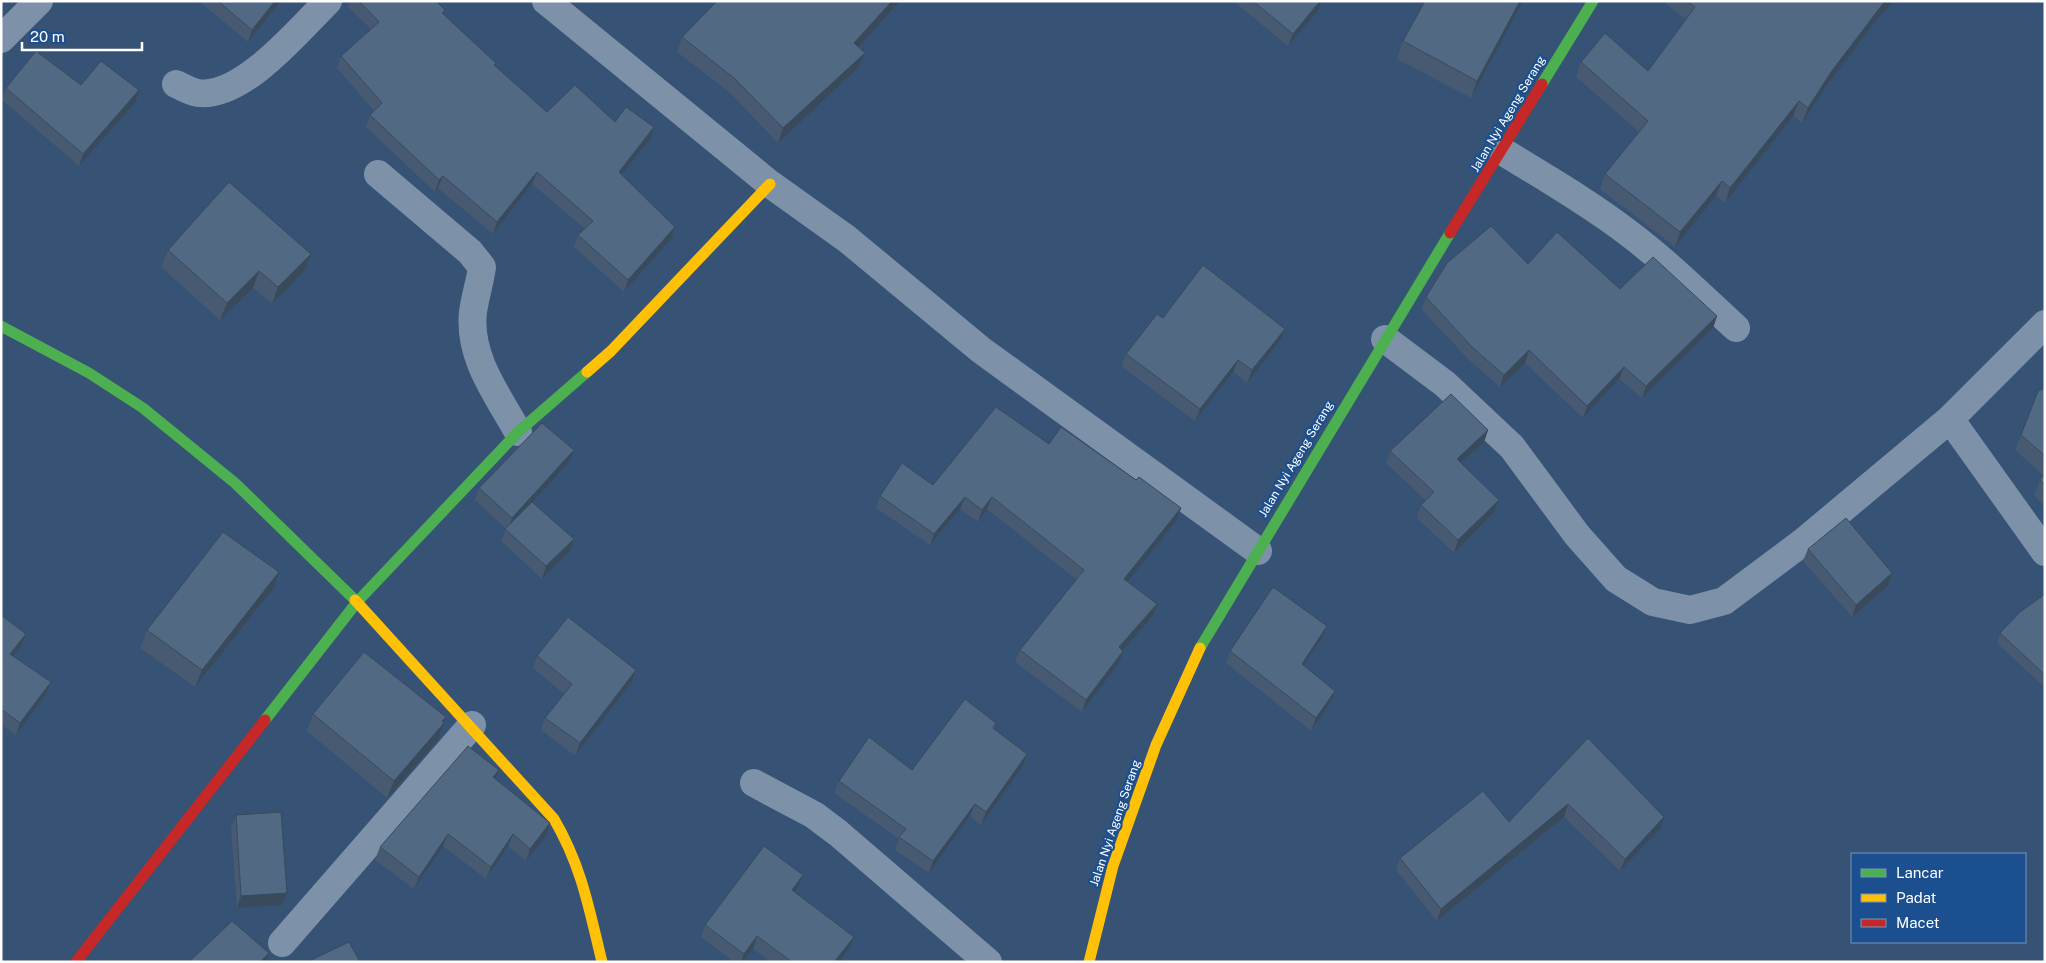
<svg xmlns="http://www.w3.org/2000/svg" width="2046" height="963" viewBox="0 0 2046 963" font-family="'Public Sans',sans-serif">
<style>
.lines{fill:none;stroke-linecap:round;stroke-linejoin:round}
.street{stroke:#7d92a8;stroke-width:28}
.fast{stroke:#4caf50;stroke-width:11}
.slow{stroke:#ffc107;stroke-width:11}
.jam{stroke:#c62828;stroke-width:11}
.wall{fill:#475a72}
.shaded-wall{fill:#394a5c}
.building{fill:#526984;stroke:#394a5c}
.labels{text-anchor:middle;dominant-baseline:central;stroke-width:4.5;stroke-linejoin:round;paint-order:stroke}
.street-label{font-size:12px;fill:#fff;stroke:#1b4f8f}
</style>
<rect width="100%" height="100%" fill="#365274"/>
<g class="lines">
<path class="street" d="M 546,1 L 770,184 L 847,239 L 981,350 L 1258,551
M 1,39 L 39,1
M 176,84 C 182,87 191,92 198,93 C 242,99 299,30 328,1
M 1502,151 C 1544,177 1588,202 1627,232 C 1666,261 1700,295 1736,328
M 378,174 L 470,252 L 482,267 C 480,282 475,297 473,312 C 468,357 497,394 518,432
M 1385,339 L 1445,384 L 1512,447 L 1577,535 L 1616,579 L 1653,602 L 1690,610 L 1724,601 L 1803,542 L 1950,419 L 2045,324
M 1950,419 L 2045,552
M 754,783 L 814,815 L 838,833 L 988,962
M 282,943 L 472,725"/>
<path class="fast" d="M 1542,84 L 1593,1
M 1,326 L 89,373 L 143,408 L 235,483 L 355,600
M 1200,648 L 1450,233
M 265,720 L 357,602 L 518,432 L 587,372"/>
<path class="slow" d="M 587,372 L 611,351 L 770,184
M 355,600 L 554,819 C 582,867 589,909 602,962
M 1089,962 L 1113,866 L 1156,745 L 1200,648"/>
<path class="jam" d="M 1450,233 L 1542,84
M 76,962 L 265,720"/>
</g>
<path class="wall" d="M 199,1 L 281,1 L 248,42 Z
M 350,1 L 436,1 L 444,14 L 495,66 L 547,112 L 615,122 L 650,139 L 621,174 L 671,239 L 624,292 L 574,247 L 578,235 L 585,229 L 532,184 L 493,234 L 438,188 L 435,192 L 366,127 L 370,115 L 374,111 L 337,68 L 341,56 L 371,29 L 348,7 Z
M 717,1 L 900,1 L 859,47 L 865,53 L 859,67 L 778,143 L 729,92 L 677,52 L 682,37 Z
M 1233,1 L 1322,1 L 1318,11 L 1288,46 Z
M 1663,1 L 1894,1 L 1878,18 L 1826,87 L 1802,123 L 1793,116 L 1725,203 L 1716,196 L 1675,247 L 1600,189 L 1605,174 L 1639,132 L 1576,77 L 1581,62 L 1648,71 L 1686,20 Z
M 1520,7 L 1471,98 L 1397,59 L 1403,41 Z
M 6,88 L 135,103 L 79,166 L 2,100 Z
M 168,250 L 311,254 L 304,271 L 272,304 L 253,288 L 220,320 L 161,267 Z
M 1528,264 L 1620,289 L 1717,316 L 1713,328 L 1642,398 L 1619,379 L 1583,418 L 1525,363 L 1500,387 L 1468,359 L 1422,310 L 1426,297 Z
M 1163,318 L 1285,329 L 1280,341 L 1247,383 L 1233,372 L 1195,421 L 1121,366 L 1126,354 Z
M 2045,388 L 2045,507 L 2034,495 L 2040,480 L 2043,475 L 2015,450 L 2021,435 Z
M 1488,430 L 1484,442 L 1461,463 L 1494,512 L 1454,553 L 1417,518 L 1421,505 L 1426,501 L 1386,463 L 1390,451 Z
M 1049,444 L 1136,480 L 1181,508 L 1177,520 L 1127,582 L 1157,604 L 1153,616 L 1123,650 L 1119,663 L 1082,712 L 1015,662 L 1020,650 L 1077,580 L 987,509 L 978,522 L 960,509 L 930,545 L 876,508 L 880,496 L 933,485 Z
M 569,462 L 533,503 L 574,539 L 570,551 L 542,579 L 501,541 L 506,529 L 475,500 L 479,488 Z
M 1808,549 L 1892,573 L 1888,586 L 1852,617 L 1803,561 Z
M 279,572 L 273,589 L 195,687 L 140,648 L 147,630 Z
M 2045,594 L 2045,688 L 1997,643 L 2000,633 Z
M 1,615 L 26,634 L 21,646 L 14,656 L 51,682 L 46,694 L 16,735 L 1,725 Z
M 1327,626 L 1322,638 L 1304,666 L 1335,691 L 1330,703 L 1311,731 L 1226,663 L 1230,651 Z
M 537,656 L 636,670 L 632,682 L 575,756 L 541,730 L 545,718 L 564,694 L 533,668 Z
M 313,714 L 446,717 L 438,740 L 387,798 L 307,731 Z
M 996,723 L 994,730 L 1027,754 L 1023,766 L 981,825 L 970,816 L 929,873 L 895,850 L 899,839 L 834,793 L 839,781 L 912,770 Z
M 1588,738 L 1660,829 L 1620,871 L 1564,817 L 1437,921 L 1396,870 L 1400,858 L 1509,822 Z
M 495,779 L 546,836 L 526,861 L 508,846 L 486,879 L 443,846 L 414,889 L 375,860 L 380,847 Z
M 236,815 L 287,893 L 282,905 L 237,908 L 231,828 Z
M 803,875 L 798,887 L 795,892 L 854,937 L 849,949 L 840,962 L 771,962 L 753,949 L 743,962 L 734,962 L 701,937 L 705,925 Z"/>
<path class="shaded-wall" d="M 275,1 L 281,1 L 248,42 L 252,30 Z
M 892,1 L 900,1 L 849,58 L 854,43 Z
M 1318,1 L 1322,1 L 1318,11 L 1288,46 L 1293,34 Z
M 1520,1 L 1522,1 L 1520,7 L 1471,98 L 1477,81 Z
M 1885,1 L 1894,1 L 1878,18 L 1826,87 L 1802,123 L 1808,108 L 1831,72 Z
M 865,53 L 859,67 L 778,143 L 783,128 Z
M 139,90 L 135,103 L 79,166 L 83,154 Z
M 1799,101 L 1793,116 L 1725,203 L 1730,188 Z
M 654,127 L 650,139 L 614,184 L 619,172 Z
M 537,172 L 532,184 L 493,234 L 497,222 Z
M 443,176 L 438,188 L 435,192 L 439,180 Z
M 1722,181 L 1716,196 L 1675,247 L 1680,232 Z
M 675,227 L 671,239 L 624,292 L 628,280 Z
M 311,254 L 304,271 L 272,304 L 278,287 Z
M 259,271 L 253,288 L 220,320 L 227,303 Z
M 1717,316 L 1713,328 L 1642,398 L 1646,386 Z
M 1285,329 L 1280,341 L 1247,383 L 1252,370 Z
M 1529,350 L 1525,363 L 1500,387 L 1504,375 Z
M 1238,360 L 1233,372 L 1195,421 L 1200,409 Z
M 1624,367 L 1619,379 L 1583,418 L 1587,406 Z
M 1488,430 L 1484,442 L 1452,471 L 1457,459 Z
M 574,450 L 569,462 L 508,530 L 512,518 Z
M 965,497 L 960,509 L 930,545 L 934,534 Z
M 992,497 L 987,509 L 978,522 L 982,510 Z
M 1499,500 L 1494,512 L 1454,553 L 1458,540 Z
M 1181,508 L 1177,520 L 1120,591 L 1124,579 Z
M 574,539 L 570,551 L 542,579 L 546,566 Z
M 279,572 L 273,589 L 195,687 L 202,670 Z
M 1892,573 L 1888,586 L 1852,617 L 1856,605 Z
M 1157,604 L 1153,616 L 1115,659 L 1119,647 Z
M 1327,626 L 1322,638 L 1297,676 L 1302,664 Z
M 26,634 L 21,646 L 6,666 L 10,654 Z
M 1123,651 L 1119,663 L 1082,712 L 1086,700 Z
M 636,670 L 632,682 L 575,756 L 580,743 Z
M 51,682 L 46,694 L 16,735 L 20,723 Z
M 1335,691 L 1330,703 L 1311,731 L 1316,718 Z
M 446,717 L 443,725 L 444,723 L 438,740 L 387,798 L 394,781 Z
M 1027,754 L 1023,766 L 981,825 L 986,812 Z
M 499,770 L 494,782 L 493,777 Z
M 975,804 L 970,816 L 929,873 L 933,861 Z
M 1568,804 L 1564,817 L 1437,921 L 1441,909 Z
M 1664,817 L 1660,829 L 1620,871 L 1625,859 Z
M 550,823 L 546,836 L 526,861 L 530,849 Z
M 448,834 L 443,846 L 414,889 L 419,877 Z
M 513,834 L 508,846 L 486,879 L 491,867 Z
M 803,875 L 798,887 L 787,902 L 792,890 Z
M 287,893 L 282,905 L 237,908 L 241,896 Z
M 757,936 L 753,949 L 743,962 L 741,962 L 744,954 Z
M 854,937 L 849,949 L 840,962 L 834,962 Z
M 269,953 L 266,962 L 260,962 Z"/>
<path class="building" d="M 218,1 L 275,1 L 252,30 Z
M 359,1 L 436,1 L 445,10 L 442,13 L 496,63 L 494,65 L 547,112 L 575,85 L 615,122 L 626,107 L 654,127 L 619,172 L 675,227 L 628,280 L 578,235 L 593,221 L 537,172 L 497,222 L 443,176 L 439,180 L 370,115 L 382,103 L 341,56 L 379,22 Z
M 717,1 L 892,1 L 854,43 L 865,53 L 783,128 L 734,78 L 682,37 Z
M 1253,1 L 1320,1 L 1293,34 Z
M 1425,1 L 1520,1 L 1477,81 L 1403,41 Z
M 1687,1 L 1885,1 L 1831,72 L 1808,108 L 1799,101 L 1730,188 L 1722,181 L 1680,232 L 1605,174 L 1648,121 L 1581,62 L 1605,33 L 1648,71 L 1695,7 Z
M 36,51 L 81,85 L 101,61 L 139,90 L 83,154 L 6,88 Z
M 229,182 L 311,254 L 278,287 L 259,271 L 227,303 L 168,250 Z
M 1491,226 L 1528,264 L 1557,232 L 1620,289 L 1653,257 L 1717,316 L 1646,386 L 1624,367 L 1587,406 L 1529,350 L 1504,375 L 1472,347 L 1426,297 L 1447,263 Z
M 1203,265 L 1285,329 L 1252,370 L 1238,360 L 1200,409 L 1126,354 L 1157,314 L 1163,318 Z
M 2045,388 L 2045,456 L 2021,435 L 2038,391 Z
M 1451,394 L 1488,430 L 1457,459 L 1499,500 L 1458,540 L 1421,505 L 1434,492 L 1390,451 Z
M 996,407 L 1049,444 L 1061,427 L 1136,480 L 1139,477 L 1181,508 L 1124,579 L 1157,604 L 1119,647 L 1123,651 L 1086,700 L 1020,650 L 1084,570 L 992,497 L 982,510 L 965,497 L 934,534 L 880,496 L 902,463 L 933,485 Z
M 542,423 L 574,450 L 512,518 L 479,488 Z
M 2045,473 L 2045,485 L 2040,480 Z
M 532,502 L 574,539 L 546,566 L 505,529 Z
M 1846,518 L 1892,573 L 1856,605 L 1808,549 Z
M 223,532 L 279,572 L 202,670 L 147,630 Z
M 1273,587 L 1327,626 L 1302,664 L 1335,691 L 1316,718 L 1230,651 Z
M 2045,594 L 2045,675 L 2000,633 L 2020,612 Z
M 1,615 L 26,634 L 10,654 L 51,682 L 20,723 L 1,709 Z
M 568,617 L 636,670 L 580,743 L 545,718 L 572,684 L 537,656 Z
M 364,652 L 446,717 L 442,721 L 444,723 L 394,781 L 313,714 Z
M 965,699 L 996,723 L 993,728 L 1027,754 L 986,812 L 975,804 L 933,861 L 899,837 L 906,829 L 839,781 L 869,737 L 912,770 Z
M 1588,738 L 1664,817 L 1625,859 L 1568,804 L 1441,909 L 1400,858 L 1483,791 L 1509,822 Z
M 468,746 L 499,770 L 493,777 L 550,823 L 530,849 L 513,834 L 491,867 L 448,834 L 419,877 L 380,847 Z
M 281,812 L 287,893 L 241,896 L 236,815 Z
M 764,846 L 803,875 L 792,890 L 854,937 L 834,962 L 792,962 L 757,936 L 744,954 L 705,925 Z
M 232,921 L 269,953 L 260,962 L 189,962 Z
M 349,942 L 360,962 L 307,962 Z"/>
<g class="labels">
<g class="street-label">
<text transform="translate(1508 114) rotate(-59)">Jalan Nyi Ageng Serang</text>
<text transform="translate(1296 459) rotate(-59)">Jalan Nyi Ageng Serang</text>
<text transform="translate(1115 823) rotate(-71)">Jalan Nyi Ageng Serang</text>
</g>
</g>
<rect width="2046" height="963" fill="none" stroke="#ffffff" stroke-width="5"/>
<rect x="1851" y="853" width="175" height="90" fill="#1b4f8f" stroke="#7695bc"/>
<rect x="1861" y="869" width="25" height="8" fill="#4caf50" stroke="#7695bc"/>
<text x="1896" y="878" font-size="15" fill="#ffffff">Lancar</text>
<rect x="1861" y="894" width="25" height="8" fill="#ffc107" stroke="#7695bc"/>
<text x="1896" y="903" font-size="15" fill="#ffffff">Padat</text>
<rect x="1861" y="919" width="25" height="8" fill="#c62828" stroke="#7695bc"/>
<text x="1896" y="928" font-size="15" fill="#ffffff">Macet</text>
<path d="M22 42v8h120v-8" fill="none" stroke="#ffffff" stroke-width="2.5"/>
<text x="30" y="42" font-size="15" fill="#ffffff" stroke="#1b4f8f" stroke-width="4" paint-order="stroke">20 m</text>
</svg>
